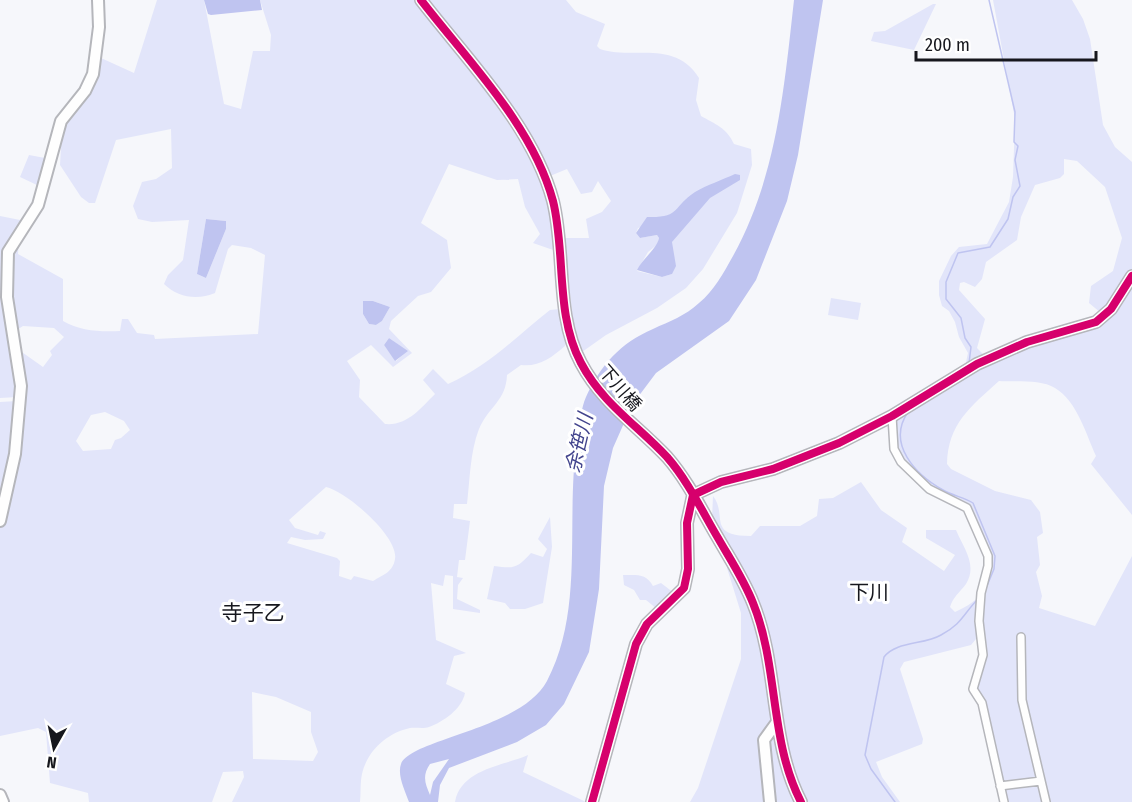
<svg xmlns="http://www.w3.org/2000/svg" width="1132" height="802" viewBox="0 0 1132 802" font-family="'Fira Sans Condensed','Noto Sans JP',sans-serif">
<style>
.green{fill:#e2e5fa;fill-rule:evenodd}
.water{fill:#bfc4f0;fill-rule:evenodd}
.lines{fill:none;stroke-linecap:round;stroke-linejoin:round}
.stream{stroke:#bfc4f0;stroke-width:1.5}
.street-casing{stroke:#b5b6bb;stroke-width:10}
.secondary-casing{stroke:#b5b6bb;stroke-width:14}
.street{stroke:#fefefe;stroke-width:7}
.secondary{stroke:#fefefe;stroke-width:10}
.cycleway-casing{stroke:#fff;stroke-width:11}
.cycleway{stroke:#d6006c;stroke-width:8}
.labels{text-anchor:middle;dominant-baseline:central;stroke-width:6;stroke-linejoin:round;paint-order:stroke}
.street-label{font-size:18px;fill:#16171d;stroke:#fff}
.water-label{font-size:20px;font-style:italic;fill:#42448d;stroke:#fff}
.neighbourhood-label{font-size:20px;fill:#16171d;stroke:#fff}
.quarter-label{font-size:21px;fill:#16171d;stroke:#fff}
</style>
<rect width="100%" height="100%" fill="#f6f7fb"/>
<path class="green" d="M 157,0 L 204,0 L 224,104 L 241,109 L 253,51 L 270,51 L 271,35 L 260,0 L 566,0 L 576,12 L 605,24 L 597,46 L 600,49 C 633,60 675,39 699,78 L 696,100 L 701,116 C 715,124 727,128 734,144 L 751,149 L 752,165 L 737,213 L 703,269 L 686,288 L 657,308 L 606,335 L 582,352 L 573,321 L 564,240 L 566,238 L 589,238 L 586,219 L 602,212 L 611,201 L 598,181 L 592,192 L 581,194 L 567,169 L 550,176 L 523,122 L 499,95 L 492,100 C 529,151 549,188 556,251 L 533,243 L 540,234 L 525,207 L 518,179 L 497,180 L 449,164 L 421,223 L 447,240 L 451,268 L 431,292 L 418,296 L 391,321 L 389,329 L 412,353 L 393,367 L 371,345 L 347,361 L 360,380 L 359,397 L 385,424 C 407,426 420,409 435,394 L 423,380 L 433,369 L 448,384 C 487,367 517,336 550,310 L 560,309 C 566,322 567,333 565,346 C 551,358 539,367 521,365 L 507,375 C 506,401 489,406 479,429 C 470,452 470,479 467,504 L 454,504 L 453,518 L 470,521 L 465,560 L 459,560 L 457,577 L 463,578 L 458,585 L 457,599 L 480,610 L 480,613 L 453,609 L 453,576 L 445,575 L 443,586 L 431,583 L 436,640 L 466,653 L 454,656 L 446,684 L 465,693 C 462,709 443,722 429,727 C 423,729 416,727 410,728 C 387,733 367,751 362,774 C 360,783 361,793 360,802 L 232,802 L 244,777 L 243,771 L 223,772 L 212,802 L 89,802 L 88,793 L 50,783 L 46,732 L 38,728 L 0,736 L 0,402 L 17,401 L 24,396 L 19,350 L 43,367 L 52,355 L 50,351 L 64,337 L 54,328 L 23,326 L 12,333 L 18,370 L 18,397 L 0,398 L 0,216 L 20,220 C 22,231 18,243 18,254 L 63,279 L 63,321 C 80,331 100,332 120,331 L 122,319 L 128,319 L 137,333 L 154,335 L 155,339 L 258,334 L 265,255 L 251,248 L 232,245 L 228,249 L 215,293 C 198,300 178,298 164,284 L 168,275 L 183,260 L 189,220 L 152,222 L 138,219 L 133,206 L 142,182 L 156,179 L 172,168 L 171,129 L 116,140 L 95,203 L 89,203 L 81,197 L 60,165 L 62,129 L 64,120 L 91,85 L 101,58 L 134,73 ZM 727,181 L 728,183 C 714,193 671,228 669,245 C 669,253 671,266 672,274 L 662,277 L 637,271 L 648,252 L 658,244 L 659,238 L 657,235 L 640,238 L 636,233 L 638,228 L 677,217 L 688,202 ZM 206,219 L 226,221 L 226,229 L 206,278 L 197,274 ZM 363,301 L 373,301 L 390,307 L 382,321 L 376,325 L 369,324 L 363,314 ZM 389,338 L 407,351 L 396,361 L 384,345 ZM 105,412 L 124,421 L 130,430 L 121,438 L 115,440 L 111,449 L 83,451 L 76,441 L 91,415 ZM 326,487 C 346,491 399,537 395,559 C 393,572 383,575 373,581 L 354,576 L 351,580 L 339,576 L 340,561 L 337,558 L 287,543 L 291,537 L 305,540 L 323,539 L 326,533 L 320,531 L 318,535 L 295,528 L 289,520 ZM 252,692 L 276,697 L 311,712 L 311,732 L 318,752 L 313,761 L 253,759 Z
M 993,0 L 1072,0 L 1083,19 L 1090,39 L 1103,125 L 1115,147 L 1132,162 L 1132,515 L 1091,464 L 1096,456 C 1086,434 1077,401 1055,388 C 1041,379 1015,382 999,381 C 970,407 948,424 947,464 L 951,469 L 995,491 L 1031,500 L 1040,512 L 1043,533 L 1037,537 L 1040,565 L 1036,572 L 1042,596 L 1039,608 L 1095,626 L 1132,556 L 1132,802 L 1005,802 L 977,689 L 983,637 L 976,639 L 971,645 L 904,662 L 900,669 L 923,739 L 922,744 L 876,762 L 882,777 L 900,802 L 690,802 L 698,788 L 741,659 L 741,613 L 727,568 L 729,551 L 712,519 L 713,496 C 728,515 706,536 751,536 L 760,526 L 800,526 L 817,516 L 819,499 L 833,498 L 861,482 L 881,510 L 907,528 L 902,542 L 944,571 L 955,555 L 926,538 L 926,530 L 956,530 C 963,547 978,565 966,584 C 960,592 953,597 950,607 L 955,612 C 1010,588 988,549 972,508 C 963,502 952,499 942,494 C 914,479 891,452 897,419 L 962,381 L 968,353 L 959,337 L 955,322 L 949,311 L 942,306 L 939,295 L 939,281 L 951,256 L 959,247 L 987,244 L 1009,202 L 1013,177 L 1015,119 ZM 1064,159 L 1077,161 L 1105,187 L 1122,238 L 1113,271 L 1091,286 L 1089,303 L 1101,313 L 1116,297 L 1127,295 L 1104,322 L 989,360 L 977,348 L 985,319 L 959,290 L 960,283 L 964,282 L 975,287 L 982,279 L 986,262 L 1017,240 L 1021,217 L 1035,185 L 1060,178 L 1064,174 Z
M 933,4 L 936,4 L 914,50 L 871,41 L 874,32 L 885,31 Z
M 29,155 L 45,158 L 39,186 L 20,177 Z
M 831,298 L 861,303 L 858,320 L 828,315 Z
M 550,517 L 552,547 L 543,603 L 525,609 L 510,609 L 505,603 L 487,599 L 494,566 C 515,569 517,568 531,553 L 543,557 L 547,549 L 538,539 Z
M 623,575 C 637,575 646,573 653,586 L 661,583 L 674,593 L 657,609 L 646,600 L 640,600 L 634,590 L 624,585 Z
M 528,755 L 523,772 L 586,802 L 455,802 C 461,769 503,766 528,755 Z"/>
<path class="water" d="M 204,0 L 260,0 L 262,10 L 211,15 L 208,14 Z
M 794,0 L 823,0 L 798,155 L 787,201 L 756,280 L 729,321 L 656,373 L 632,405 L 613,448 L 604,486 L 599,589 L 589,652 L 564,704 L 546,725 L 517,742 L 449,768 L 440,785 L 438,802 L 409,802 C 405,791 397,775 401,764 C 410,739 522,729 547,681 C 586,607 564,516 578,435 C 580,423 581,408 586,397 C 601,365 620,343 653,329 C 670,321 685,316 699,303 C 714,291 724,272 733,256 C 777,176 784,89 794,0 ZM 449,759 L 433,782 L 430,795 C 425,783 422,776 430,764 Z
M 735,174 L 740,175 L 740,180 L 710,198 L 672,242 L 676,266 L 672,274 L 662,277 L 637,270 C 642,259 657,249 659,238 L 657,235 L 640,238 L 636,233 L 647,217 C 681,218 672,207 695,192 C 707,185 722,180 735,174 Z
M 206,219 L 226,221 L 226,229 L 206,278 L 197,274 Z
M 363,301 L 373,301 L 390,307 L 382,321 L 376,325 L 369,324 L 363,314 Z
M 389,338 L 408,351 L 395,361 L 384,345 Z"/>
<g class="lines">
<path class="stream" d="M 969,363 L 971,347 L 965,338 L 961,318 L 946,299 L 946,282 L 958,253 L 990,247 L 1008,219 L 1013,197 L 1020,186 L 1015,160 L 1018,146 L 1014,142 L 1015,112 L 989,0
M 908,412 C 886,444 916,475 943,490 C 953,496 964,497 973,503 L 995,556 L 994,569 L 984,593
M 895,802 L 871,769 L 865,755 L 884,657 C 896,641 924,645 941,635 C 962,624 964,613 978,599"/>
<g class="street-casing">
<path id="street" d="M 892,416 L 894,449 L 901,462 L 929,489 L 967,508 L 988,556 L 988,566 L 981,593 L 979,621 L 983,655 L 973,689 L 982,703 L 1004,802
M 1021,637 L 1022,700 L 1046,802
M 1000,786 L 1041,781"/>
</g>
<g class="secondary-casing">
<path id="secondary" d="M 421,0 C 468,61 533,126 553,201 C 566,253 555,315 581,363 C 602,403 637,425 667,457 C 688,481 702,511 718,538 C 730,559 744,580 753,603 C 779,667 769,740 801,802
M 0,521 L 15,454 L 21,386 L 7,297 L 8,252 L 38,205 L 61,121 L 85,91 L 93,74 L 99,27 L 98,0
M 0,795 L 3,802
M 592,802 L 636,644 L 647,624 L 684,588 L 688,569 L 687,523 L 693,495 L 721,482 L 773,469 L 839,443 L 892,416 L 977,364 L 1027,342 L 1096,322 L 1111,309 L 1132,276
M 770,802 L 764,740 L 777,722"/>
</g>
<use href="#street" class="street"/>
<use href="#secondary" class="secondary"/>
<g class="cycleway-casing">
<path id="cycleway" d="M 421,0 C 468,61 533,126 553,201 C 566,253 555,315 581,363 C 602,403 637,425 667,457 C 688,481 702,511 718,538 C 730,559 744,580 753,603 C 779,667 769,740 801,802
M 592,802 L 636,644 L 647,624 L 684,588 L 688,569 L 687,523 L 693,495 L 721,482 L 773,469 L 839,443 L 892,416 L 977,364 L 1027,342 L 1096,322 L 1111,309 L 1132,276"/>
</g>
<use href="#cycleway" class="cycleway"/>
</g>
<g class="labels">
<g class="street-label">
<text transform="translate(620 388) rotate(49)">下川橋</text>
</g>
<g class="water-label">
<text transform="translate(579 443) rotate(-77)">余笹川</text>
</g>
<g class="neighbourhood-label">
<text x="869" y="592">下川</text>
</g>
<g class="quarter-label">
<text x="253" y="613">寺子乙</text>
</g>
</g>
<g transform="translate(54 748) rotate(189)" stroke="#ffffff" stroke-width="4.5" paint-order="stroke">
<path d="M0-4.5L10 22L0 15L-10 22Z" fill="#16171d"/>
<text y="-9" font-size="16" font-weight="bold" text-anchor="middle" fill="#16171d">N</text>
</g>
<path d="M916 51v9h180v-9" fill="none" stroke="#16171d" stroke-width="3"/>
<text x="925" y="51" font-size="18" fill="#16171d" stroke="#ffffff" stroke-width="4.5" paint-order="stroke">200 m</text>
</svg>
